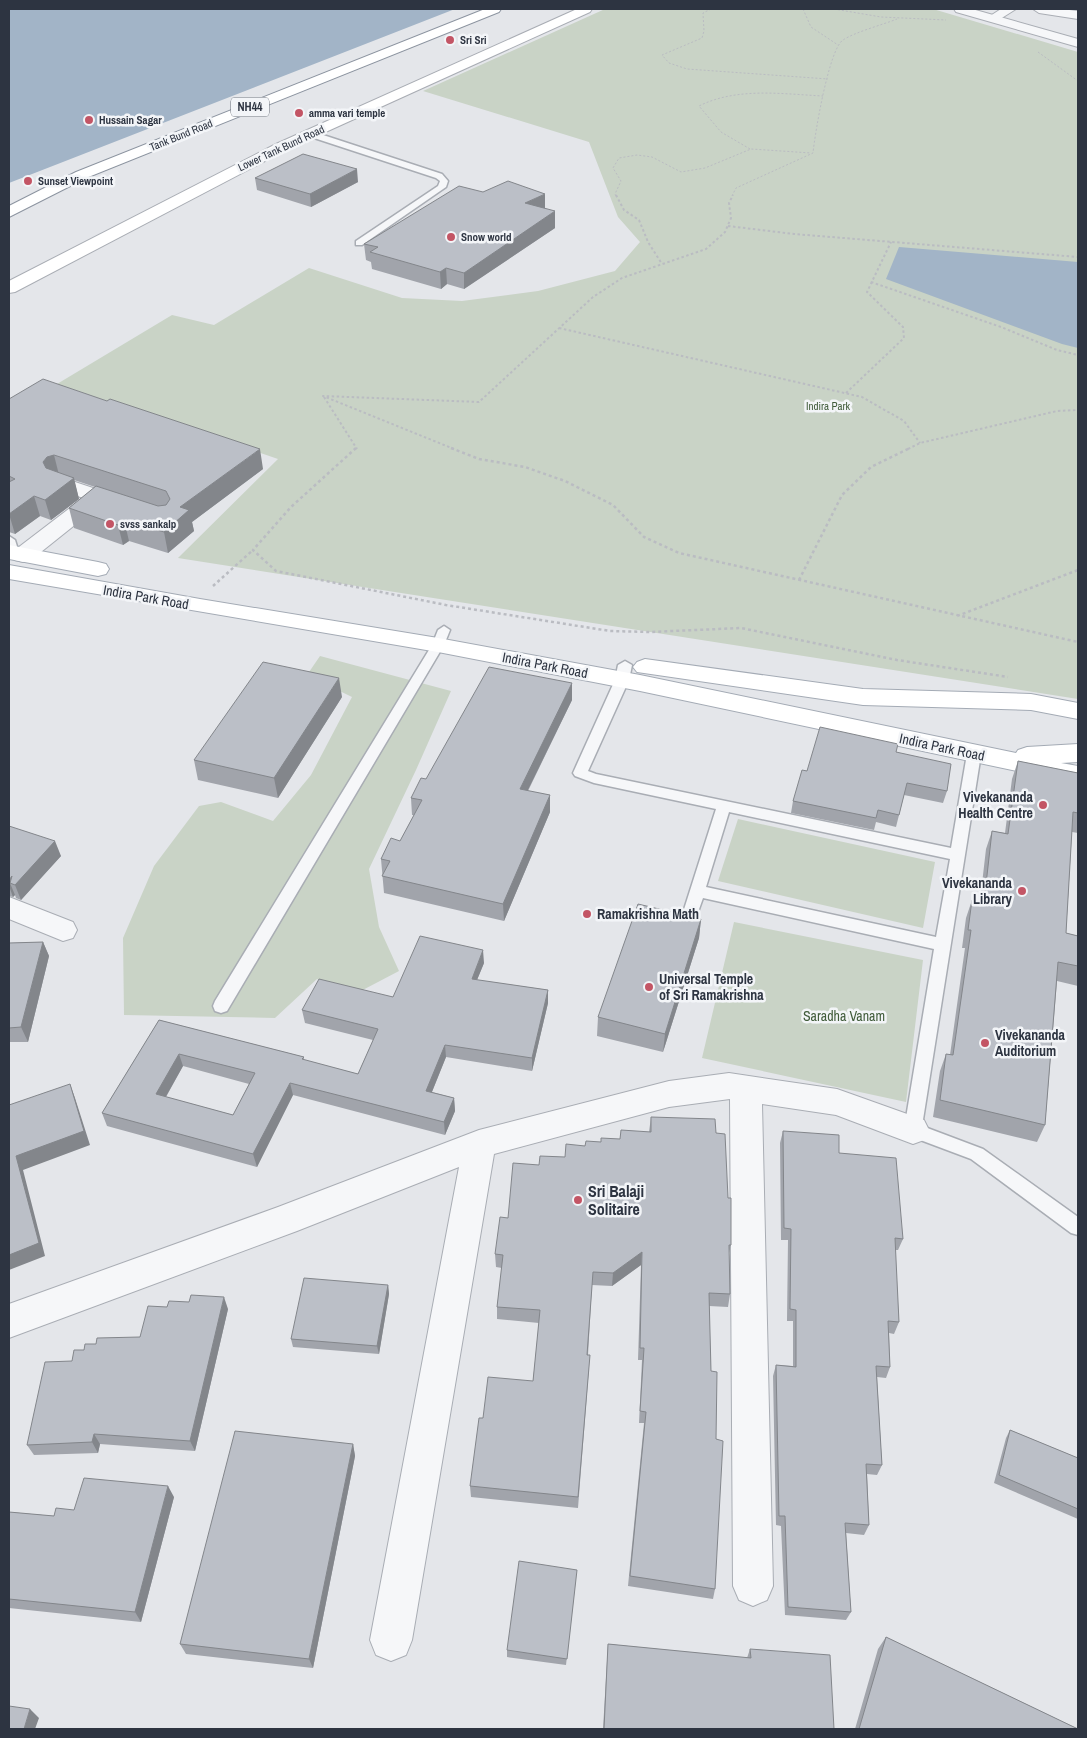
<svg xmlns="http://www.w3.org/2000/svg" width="1087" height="1738" viewBox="0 0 1087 1738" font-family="'Archivo Narrow',sans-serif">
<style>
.green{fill:#c9d3c6}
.water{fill:#a2b4c7}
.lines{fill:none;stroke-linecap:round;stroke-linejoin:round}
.service-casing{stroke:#a9adb4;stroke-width:3}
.minor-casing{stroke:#a9adb4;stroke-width:2}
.tertiary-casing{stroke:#a9adb4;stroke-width:2}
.secondary-casing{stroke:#a9adb4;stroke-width:2}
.primary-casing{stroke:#a4abb5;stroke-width:2}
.trunk-casing{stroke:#8c94a0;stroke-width:2}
.path-far2{stroke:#babcc2;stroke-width:1;stroke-dasharray:2 2;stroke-linecap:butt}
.path-far1{stroke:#babcc2;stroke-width:2;stroke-dasharray:2.5 2.5;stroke-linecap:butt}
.path{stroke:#babcc2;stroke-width:2.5;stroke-dasharray:3 3;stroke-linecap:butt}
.service{fill:#f6f7f9;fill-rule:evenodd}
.minor{fill:#f6f7f9;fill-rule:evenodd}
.tertiary{fill:#f6f7f9;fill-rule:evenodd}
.secondary{fill:#fff;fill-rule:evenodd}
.primary{fill:#fff;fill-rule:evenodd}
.trunk{fill:#fff;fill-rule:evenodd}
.wall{fill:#a1a4ab;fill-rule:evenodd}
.shaded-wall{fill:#83868b}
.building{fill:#bbbfc7;stroke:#83868b;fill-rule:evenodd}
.poi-dot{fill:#c35565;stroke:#f3f5f8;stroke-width:2}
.labels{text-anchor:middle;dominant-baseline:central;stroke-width:5;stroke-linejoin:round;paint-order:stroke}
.far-poi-label{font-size:11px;font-weight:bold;fill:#2d3441;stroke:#f3f5f8;text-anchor:start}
.far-street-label{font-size:11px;fill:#2d3441;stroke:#f3f5f8}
.far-park-label{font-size:11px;fill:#415c3b;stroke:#f3f5f8}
.shield{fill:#f3f5f8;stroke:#686e78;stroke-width:1}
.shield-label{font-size:12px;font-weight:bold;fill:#2d3441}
.street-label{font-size:14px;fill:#2d3441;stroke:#f3f5f8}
.poi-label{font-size:14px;font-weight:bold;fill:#2d3441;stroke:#f3f5f8;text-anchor:start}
.park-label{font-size:14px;fill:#415c3b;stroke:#f3f5f8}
.near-poi-label{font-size:16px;font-weight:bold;fill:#2d3441;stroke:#f3f5f8;text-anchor:start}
</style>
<rect width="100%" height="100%" fill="#e4e6ea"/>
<path class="green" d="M 605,9 L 933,9 L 1078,52 L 1078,699 L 178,558 L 278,459 L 57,384 L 172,315 L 214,325 L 309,268 L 402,298 L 462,301 L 538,291 L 615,271 L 640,242 L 618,217 L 589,142 L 423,91 Z
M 320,656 L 451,691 L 416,770 L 369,869 L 379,927 L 399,971 L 357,993 L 317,979 L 275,1018 L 124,1015 L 123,938 L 154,866 L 199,806 L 221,802 L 273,821 L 311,775 L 352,697 L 307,675 Z
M 738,819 L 935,862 L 923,928 L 718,881 Z
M 734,922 L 923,960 L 906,1102 L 702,1058 Z"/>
<path class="water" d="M 9,9 L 455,9 L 9,183 Z
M 899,247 L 1078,262 L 1078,348 L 1062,344 L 886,279 Z"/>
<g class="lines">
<g class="service-casing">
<path id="service" d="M 308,132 L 314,132 L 442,174 L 448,181 L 446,187 L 362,245 L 356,245 L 356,241 L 438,186 L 440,181 L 436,178 L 308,136 Z
M 9,536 L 15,540 L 19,553 L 17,556 L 9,555 Z
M 444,626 L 450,630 L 444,645 L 227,1011 L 221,1013 L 215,1011 L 213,1006 L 215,1001 L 432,645 L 438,630 Z
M 625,661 L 632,665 L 629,680 L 588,771 L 596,774 L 951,848 L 967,754 L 969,751 L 979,751 L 981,754 L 922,1126 L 983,1149 L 1078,1217 L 1078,1235 L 1071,1233 L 971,1159 L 907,1135 L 904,1130 L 934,949 L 703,898 L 693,926 L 688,928 L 683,926 L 680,922 L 716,809 L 594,783 L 575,776 L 573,773 L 615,680 L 618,665 ZM 729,812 L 950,859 L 936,937 L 706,887 Z"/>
</g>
<g class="minor-casing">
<path id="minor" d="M 1001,9 L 1016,9 L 997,21 L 989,21 L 987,18 Z
M 1033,9 L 1061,9 L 1078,11 L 1078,19 L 1039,13 Z
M 60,477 L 129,500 L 132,504 L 129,508 L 122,510 L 101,504 L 31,560 L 23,562 L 15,560 L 12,555 L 15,550 L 83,498 L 53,487 L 50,483 L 53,479 Z
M 9,897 L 73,922 L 77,930 L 73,938 L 63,941 L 9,919 Z
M 729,1073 L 837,1089 L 924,1120 L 929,1130 L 924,1140 L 913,1144 L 836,1115 L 762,1104 L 773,1586 L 767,1600 L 753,1606 L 739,1600 L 733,1586 L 730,1099 L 669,1107 L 494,1154 L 412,1640 L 406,1655 L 391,1661 L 376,1655 L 370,1640 L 459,1167 L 297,1231 L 9,1338 L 9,1304 L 278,1207 L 479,1130 L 669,1081 Z"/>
</g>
<g class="tertiary-casing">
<path id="tertiary" d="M 954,9 L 972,9 L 1078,39 L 1078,47 L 956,12 Z"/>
</g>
<g class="secondary-casing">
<path id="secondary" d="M 577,9 L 592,9 L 590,12 L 286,150 L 15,292 L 9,293 L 9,281 L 276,144 Z"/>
</g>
<g class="primary-casing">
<path id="primary" d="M 9,545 L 98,562 L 106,564 L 109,569 L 106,574 L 98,576 L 9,559 Z
M 9,565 L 200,599 L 438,638 L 640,675 L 1016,753 L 1018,750 L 1027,747 L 1078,744 L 1078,762 L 1061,763 L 1078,766 L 1078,784 L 640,691 L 438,652 L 9,579 Z
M 645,659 L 863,689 L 1031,694 L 1078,703 L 1078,719 L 1031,710 L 863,705 L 637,672 L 633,667 L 637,662 Z"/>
</g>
<g class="trunk-casing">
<path id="trunk" d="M 485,9 L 501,9 L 499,12 L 86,178 L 9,217 L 9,206 L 76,172 Z"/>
</g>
<path class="path-far2" d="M 711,9 L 703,13 L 704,31 L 702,38 L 662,55 L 669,63 L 687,69 L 828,79
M 803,9 L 811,27 L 838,45
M 834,9 L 881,17 L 946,20
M 1038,52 L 1078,81
M 750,149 L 721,132 L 699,106 C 737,87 782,94 823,96
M 616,196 L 615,194 L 621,181 L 613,168 L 619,158 L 637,155 L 652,157 L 681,172 L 705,168 L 751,149 L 811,153
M 732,196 L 736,188 L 813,153 C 815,133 829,49 843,40 C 855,32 882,25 897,19"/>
<path class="path-far1" d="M 616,195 L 624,210 L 639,220 L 648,242 L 662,264
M 728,226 L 794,234 L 1078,257
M 871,282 L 1001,327 L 1057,350 L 1078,355
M 559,328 L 862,397 L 904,421 L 920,443
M 846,393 L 904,338 L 903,327 L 867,292 L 891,242
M 324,397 L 357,449
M 454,449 L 323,396 L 479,402 L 593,297 L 622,278 L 706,249 L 725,232 L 731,218 L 729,203 L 733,195
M 908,449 L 920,443 L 1057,411 L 1078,410"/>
<path class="path" d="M 356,448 L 291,507 L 253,550 L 276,571 L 446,605 L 610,631 L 650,632 L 741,628 L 897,660 L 1008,677
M 451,448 L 479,459 L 525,467 L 565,481 L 613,505 L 644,537 L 679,553 L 1078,642
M 799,580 L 842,495 L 871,467 L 910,448
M 213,586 L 253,550
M 957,616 L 1078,570"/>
<use href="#service" class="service"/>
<use href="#minor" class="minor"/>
<use href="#tertiary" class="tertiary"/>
<use href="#secondary" class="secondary"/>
<use href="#primary" class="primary"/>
<use href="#trunk" class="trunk"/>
</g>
<path class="wall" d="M 255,178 L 358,182 L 311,207 L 257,190 Z
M 545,209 L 555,228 L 464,289 L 447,284 L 441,289 L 372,269 L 371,262 L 366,260 L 364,244 Z
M 9,399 L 263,469 L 192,522 L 194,531 L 168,553 L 129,541 L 123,545 L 74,528 L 69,508 L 95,487 L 74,480 L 79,499 L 51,520 L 40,516 L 15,534 L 9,532 Z
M 572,683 L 572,700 L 528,791 L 550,795 L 550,812 L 504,921 L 384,893 L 381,859 L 400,841 L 414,815 L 412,815 L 411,798 L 426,779 Z
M 342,697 L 278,798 L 198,780 L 194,760 Z
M 896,752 L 947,791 L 943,803 L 904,795 L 896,827 L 876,822 L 874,830 L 791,813 L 793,801 L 807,771 Z
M 1018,761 L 1078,773 L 1078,833 L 1072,832 L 1066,933 L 1078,936 L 1078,986 L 1057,981 L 1045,1125 L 1037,1142 L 933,1117 L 940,1071 L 946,1054 L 950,1055 L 965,948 L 962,948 L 966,918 L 972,900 L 980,901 L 986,849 L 992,831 L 1005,833 L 1012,779 Z
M 9,826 L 61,856 L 21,900 L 16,898 L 15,895 L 13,897 L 9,896 Z
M 701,919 L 699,938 L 663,1052 L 597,1036 L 598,1017 Z
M 43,942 L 49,956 L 28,1042 L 9,1042 L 9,943 Z
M 484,963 L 477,980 L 548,990 L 548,1003 L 532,1071 L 446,1057 L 432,1092 L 454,1098 L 455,1111 L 445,1135 L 293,1095 L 257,1167 L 107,1126 L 102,1113 L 159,1020 L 304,1057 L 304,1060 L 358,1074 L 373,1040 L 305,1023 L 302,1010 L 393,997 ZM 183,1066 L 249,1084 L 233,1115 L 166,1097 Z
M 651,1117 L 716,1133 L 728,1198 L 731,1245 L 729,1253 L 730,1294 L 728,1307 L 709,1306 L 711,1371 L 716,1439 L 715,1589 L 713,1599 L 628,1586 L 644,1423 L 639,1423 L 642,1360 L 638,1360 L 641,1265 L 612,1286 L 592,1285 L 588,1355 L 589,1368 L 578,1508 L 471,1497 L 470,1486 L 483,1418 L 533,1381 L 539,1323 L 497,1319 L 497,1307 L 502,1268 L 496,1267 L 495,1254 L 508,1218 L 539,1165 L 565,1157 L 585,1146 L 600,1142 L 620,1139 L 649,1132 Z
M 783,1131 L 839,1153 L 903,1239 L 898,1250 L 895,1250 L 899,1322 L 894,1334 L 889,1333 L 890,1367 L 886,1378 L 877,1377 L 882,1465 L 877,1475 L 867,1474 L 869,1525 L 864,1535 L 846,1533 L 851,1612 L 846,1620 L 785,1615 L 781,1526 L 776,1525 L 773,1376 L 776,1365 L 793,1366 L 793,1321 L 787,1321 L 788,1240 L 781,1240 L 780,1143 Z
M 388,1285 L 389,1294 L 379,1354 L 293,1347 L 291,1339 Z
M 167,1307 L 228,1309 L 195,1451 L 100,1444 L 98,1453 L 34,1455 L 27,1445 L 72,1361 L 84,1350 L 96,1344 L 140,1337 Z
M 1010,1430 L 1078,1458 L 1078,1519 L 994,1483 L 1006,1438 Z
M 353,1444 L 355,1456 L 313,1668 L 186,1654 L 180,1644 Z
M 174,1497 L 141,1622 L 9,1608 L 9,1512 L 54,1516 Z
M 576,1577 L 566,1665 L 507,1657 L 507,1650 Z
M 886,1637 L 1078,1729 L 855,1729 L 878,1649 Z
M 608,1644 L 747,1658 L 750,1649 L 834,1729 L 603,1729 Z"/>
<path class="shaded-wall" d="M 357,169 L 358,182 L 311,207 L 310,194 Z
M 545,194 L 545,210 L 525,203 Z
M 555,211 L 555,228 L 464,289 L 464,273 Z
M 446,268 L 447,284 L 441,289 L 440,272 Z
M 260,449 L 263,469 L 192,522 L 194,531 L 168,553 L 164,532 L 180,507 Z
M 54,455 L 59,475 L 48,482 L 43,462 L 47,457 Z
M 74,478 L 79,499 L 51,520 L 45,500 Z
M 34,496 L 40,516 L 15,534 L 9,514 Z
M 124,520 L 129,541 L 123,545 L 118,525 Z
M 339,678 L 342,697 L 278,798 L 274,778 Z
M 572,683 L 572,700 L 520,806 L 520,789 Z
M 550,795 L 550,812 L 504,921 L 503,904 Z
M 55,841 L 61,856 L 21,900 L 15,885 L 10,883 L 15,895 L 13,897 L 9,886 L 9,880 L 12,876 Z
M 701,919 L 699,938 L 663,1052 L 665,1034 Z
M 43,942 L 49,956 L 28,1042 L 21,1027 Z
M 483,950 L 484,963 L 472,992 L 472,979 Z
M 548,990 L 548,1003 L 532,1071 L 532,1058 Z
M 445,1045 L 446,1057 L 427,1104 L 426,1091 Z
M 179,1054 L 183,1066 L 160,1107 L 156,1094 Z
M 290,1083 L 293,1095 L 257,1167 L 253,1154 Z
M 70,1084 L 75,1098 L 90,1145 L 23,1170 L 45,1256 L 9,1270 L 9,1255 L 16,1156 Z
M 454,1098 L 455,1111 L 445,1135 L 444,1122 Z
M 642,1252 L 641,1265 L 612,1286 L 613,1273 Z
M 388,1285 L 389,1294 L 379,1354 L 377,1346 Z
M 224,1297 L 228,1309 L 195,1451 L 190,1441 Z
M 94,1434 L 100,1444 L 98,1453 L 92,1442 Z
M 353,1444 L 355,1456 L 313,1668 L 309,1659 Z
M 168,1486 L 174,1497 L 141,1622 L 135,1612 Z
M 30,1709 L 39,1718 L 35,1729 L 24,1729 Z"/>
<path class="building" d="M 303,154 L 357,169 L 310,194 L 255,178 Z
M 508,181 L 545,194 L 525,203 L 555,211 L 464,273 L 446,268 L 440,272 L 370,252 L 378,247 L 364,244 L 459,186 L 483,192 Z
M 43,379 L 107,401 L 110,399 L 260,449 L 180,507 L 189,510 L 164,532 L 124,520 L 118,525 L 69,508 L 96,486 L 158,506 L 166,505 L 170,499 L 166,491 L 54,455 L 47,457 L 43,462 L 46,468 L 74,478 L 45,500 L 34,496 L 9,514 L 9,482 L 15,479 L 9,476 L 9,399 Z
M 263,662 L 339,678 L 274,778 L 194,760 Z
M 489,667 L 572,683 L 520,789 L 550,795 L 503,904 L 382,876 L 390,861 L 381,859 L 391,838 L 400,841 L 422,800 L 411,798 L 421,778 L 426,779 Z
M 820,727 L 898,744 L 896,752 L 951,764 L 947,791 L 907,783 L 899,815 L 878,810 L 876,818 L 793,801 L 802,770 L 807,771 Z
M 1018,761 L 1078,773 L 1078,813 L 1073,812 L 1066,933 L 1078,936 L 1078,966 L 1058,962 L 1045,1125 L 940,1100 L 946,1054 L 953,1055 L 971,930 L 968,930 L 972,900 L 984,902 L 992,831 L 1008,834 Z
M 9,826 L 55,841 L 15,885 L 10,883 L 12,876 L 9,880 Z
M 638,904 L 701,919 L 665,1034 L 598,1017 Z
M 420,936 L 483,950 L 472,979 L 548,990 L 532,1058 L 445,1045 L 426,1091 L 454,1098 L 444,1122 L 290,1083 L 253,1154 L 102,1113 L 159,1020 L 304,1057 L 302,1059 L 358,1074 L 378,1029 L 302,1010 L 319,979 L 393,997 ZM 179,1054 L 255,1073 L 233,1115 L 156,1094 Z
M 43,942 L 21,1027 L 9,1028 L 9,943 Z
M 70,1084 L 84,1131 L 16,1156 L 39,1243 L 9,1255 L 9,1105 Z
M 651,1117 L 715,1119 L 716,1133 L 725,1134 L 728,1198 L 731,1198 L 731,1245 L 729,1245 L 730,1294 L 709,1293 L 711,1371 L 717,1372 L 716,1439 L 723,1441 L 715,1589 L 630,1576 L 646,1412 L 640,1411 L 644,1348 L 640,1348 L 642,1252 L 613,1273 L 593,1272 L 587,1355 L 590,1355 L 578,1497 L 470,1486 L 479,1418 L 483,1418 L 488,1377 L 533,1381 L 540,1310 L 497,1307 L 503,1255 L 495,1254 L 500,1217 L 508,1218 L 513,1163 L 539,1165 L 540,1156 L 565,1157 L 566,1144 L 585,1146 L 586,1141 L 601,1142 L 601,1138 L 620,1139 L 621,1130 L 651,1132 Z
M 783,1131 L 839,1135 L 839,1153 L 896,1158 L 903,1239 L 895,1238 L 899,1322 L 888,1321 L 890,1367 L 876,1366 L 882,1465 L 866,1464 L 869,1525 L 845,1523 L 851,1612 L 788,1607 L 785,1516 L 779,1516 L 776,1365 L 796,1367 L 796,1310 L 790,1309 L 791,1229 L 784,1228 Z
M 304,1278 L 388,1285 L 377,1346 L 291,1339 Z
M 191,1295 L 224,1297 L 190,1441 L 94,1434 L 92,1442 L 27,1445 L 45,1362 L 72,1361 L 74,1350 L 84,1350 L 85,1344 L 96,1344 L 97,1338 L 140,1337 L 148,1306 L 167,1307 L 169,1301 L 189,1302 Z
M 1010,1430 L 1078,1458 L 1078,1509 L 999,1475 Z
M 235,1431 L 353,1444 L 309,1659 L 180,1644 Z
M 84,1478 L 168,1486 L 135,1612 L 9,1599 L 9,1512 L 54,1516 L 56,1508 L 74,1510 Z
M 519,1561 L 577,1570 L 567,1659 L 507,1650 Z
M 886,1637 L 1078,1729 L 859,1729 Z
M 608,1644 L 751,1658 L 750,1649 L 830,1655 L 834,1729 L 604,1729 Z
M 9,1706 L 30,1709 L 24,1729 L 9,1729 Z"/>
<g class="poi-dot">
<circle cx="450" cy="40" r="5"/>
<circle cx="299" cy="113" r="5"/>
<circle cx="89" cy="120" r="5"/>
<circle cx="28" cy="181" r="5"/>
<circle cx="451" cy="237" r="5"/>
<circle cx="110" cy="524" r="5"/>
<circle cx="1043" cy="805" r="5"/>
<circle cx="1022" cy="891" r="5"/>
<circle cx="587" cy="914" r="5"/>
<circle cx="649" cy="987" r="5"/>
<circle cx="985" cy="1043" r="5"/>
<circle cx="578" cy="1200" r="5"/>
</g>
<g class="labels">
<g class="far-poi-label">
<text x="460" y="40">Sri Sri</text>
<text x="309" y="113">amma vari temple</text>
<text x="99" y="120">Hussain Sagar</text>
<text x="38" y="181">Sunset Viewpoint</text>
<text x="461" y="237">Snow world</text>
<text x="120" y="524">svss sankalp</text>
</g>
<g class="far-street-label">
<text transform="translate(181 135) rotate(-22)">Tank Bund Road</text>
<text transform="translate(281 148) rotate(-25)">Lower Tank Bund Road</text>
</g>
<g class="far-park-label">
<text x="828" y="406">Indira Park</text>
</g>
<rect class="shield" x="231" y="97.5" width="38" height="19" rx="4"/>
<g class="shield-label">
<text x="250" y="107">NH44</text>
</g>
<g class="street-label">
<text transform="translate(146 597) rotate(10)">Indira Park Road</text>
<text transform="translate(545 665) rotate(11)">Indira Park Road</text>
<text transform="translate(942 747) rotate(12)">Indira Park Road</text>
</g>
<g class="poi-label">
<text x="1033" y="797" text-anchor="end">Vivekananda<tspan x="1033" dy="16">Health Centre</tspan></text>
<text x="1012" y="883" text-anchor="end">Vivekananda<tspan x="1012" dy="16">Library</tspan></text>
<text x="597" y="914">Ramakrishna Math</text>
<text x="659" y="979">Universal Temple<tspan x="659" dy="16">of Sri Ramakrishna</tspan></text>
<text x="995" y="1035">Vivekananda<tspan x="995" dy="16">Auditorium</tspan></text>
</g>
<g class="park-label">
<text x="844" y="1016">Saradha Vanam</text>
</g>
<g class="near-poi-label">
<text x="588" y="1191">Sri Balaji<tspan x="588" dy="18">Solitaire</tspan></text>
</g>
</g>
<rect width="1087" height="1738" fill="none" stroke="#2d3441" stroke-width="20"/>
</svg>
